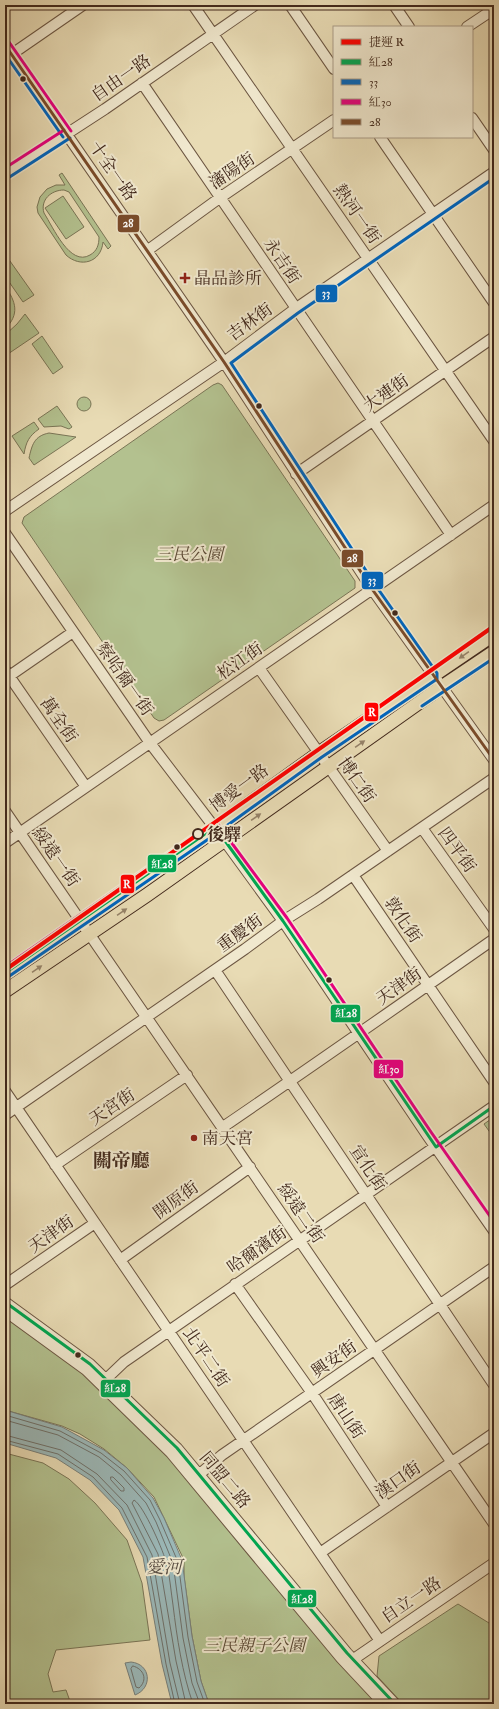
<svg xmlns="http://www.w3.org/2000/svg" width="499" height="1709" viewBox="0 0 499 1709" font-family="'IM FELL Double Pica','Noto Serif TC',serif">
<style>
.green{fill:#b3c18f;stroke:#7a7556;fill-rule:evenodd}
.water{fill:#9bb8b8;stroke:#777f7a}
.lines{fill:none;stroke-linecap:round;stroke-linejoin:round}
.shore{stroke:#6e706a;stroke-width:1}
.minor-casing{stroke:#6c5642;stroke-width:12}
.major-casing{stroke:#42291c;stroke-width:15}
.minor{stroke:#f0e8ce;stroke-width:10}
.major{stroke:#e8dbb4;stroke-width:13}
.bus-1-casing{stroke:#f0e8ce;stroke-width:6}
.bus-2-casing{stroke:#f0e8ce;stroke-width:6}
.bus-3-casing{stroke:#f0e8ce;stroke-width:6}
.bus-4-casing{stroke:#f0e8ce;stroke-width:6}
.bus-1{stroke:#00a651;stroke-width:3}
.bus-2{stroke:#0065bd;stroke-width:3}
.bus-3{stroke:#e5007d;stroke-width:3}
.bus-4{stroke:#7a4b2a;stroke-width:3}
.metro-1-casing{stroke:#f0e8ce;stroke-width:7}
.metro-1{stroke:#f00;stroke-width:4}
.oneway{fill:#958268}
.bus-dot{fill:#42291c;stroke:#f0e8ce;stroke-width:1.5}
.poi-dot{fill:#8f2418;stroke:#f0e8ce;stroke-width:1.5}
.stop-dot{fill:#f0e8ce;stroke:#42291c;stroke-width:2}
.labels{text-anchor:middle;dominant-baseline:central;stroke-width:4;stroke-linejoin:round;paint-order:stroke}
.street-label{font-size:17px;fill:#42291c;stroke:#f0e8ce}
.poi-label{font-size:17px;fill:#42291c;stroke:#f0e8ce;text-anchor:start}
.park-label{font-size:17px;font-style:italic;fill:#594733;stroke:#f0e8ce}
.stop-label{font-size:17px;font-weight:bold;fill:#42291c;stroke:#f0e8ce;text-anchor:start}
.water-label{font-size:18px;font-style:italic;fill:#584d43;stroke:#f0e8ce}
.quarter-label{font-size:19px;font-weight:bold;fill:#42291c;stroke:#f0e8ce}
.line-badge{stroke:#f0e8ce;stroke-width:1.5}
.badge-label{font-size:11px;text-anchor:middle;font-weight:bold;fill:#fff}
</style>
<rect width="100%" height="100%" fill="#e8dbb4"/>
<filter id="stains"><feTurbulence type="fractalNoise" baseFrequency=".005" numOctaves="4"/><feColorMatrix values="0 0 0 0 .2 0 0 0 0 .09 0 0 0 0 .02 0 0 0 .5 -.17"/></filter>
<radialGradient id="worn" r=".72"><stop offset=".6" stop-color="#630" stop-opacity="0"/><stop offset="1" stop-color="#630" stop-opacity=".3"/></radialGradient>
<path class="green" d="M 62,173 L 111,246 L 108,249 L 103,242 C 101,263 80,268 66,255 L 38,213 L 37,207 L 40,197 L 47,189 L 56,185 L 65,185 L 59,175 ZM 64,190 L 69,192 L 99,237 C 99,245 97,251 90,255 C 70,267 53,227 44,213 C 40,200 51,190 64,190 Z
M 63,196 L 84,227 L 66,239 L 45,208 Z
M 5,254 L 34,295 L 23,302 L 5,276 Z
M 5,286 C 16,302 20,314 5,329 Z
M 25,314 L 39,333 L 5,356 L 5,335 L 17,324 Z
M 42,336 L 63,367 L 53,374 L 32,344 Z
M 218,383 L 222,385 L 355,581 L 355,588 L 164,720 L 159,721 L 154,718 L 22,523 L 24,517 L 213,385 Z
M77 404a7 7 0 1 1 14 0a7 7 0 1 1-14 0Z
M 57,406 L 72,427 L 69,429 L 61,426 L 44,427 L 38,419 Z
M 34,422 L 39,429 C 29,436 26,442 24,454 L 12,436 Z
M 49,433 L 76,437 L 34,465 L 29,458 C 32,445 34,436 49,433 Z
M 494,1117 L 494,1138 L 484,1124 Z
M 5,1311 L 124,1406 L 384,1704 L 209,1704 L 201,1681 L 192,1636 L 184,1576 L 184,1560 L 154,1497 L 127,1468 L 104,1449 L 80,1434 L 62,1426 L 5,1410 Z
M 5,1453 L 43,1463 L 69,1479 L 95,1503 L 127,1540 L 142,1583 L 150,1640 L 56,1650 L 48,1674 L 53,1692 L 66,1690 L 71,1704 L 5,1704 Z
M 458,1604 L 489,1623 L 494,1624 L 494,1704 L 403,1704 L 377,1676 L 379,1656 Z"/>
<path class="water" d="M 5,1410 L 62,1427 L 104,1450 L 127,1468 L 153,1498 L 164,1518 L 182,1560 L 192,1636 L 201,1681 L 209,1704 L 172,1704 L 162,1664 L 143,1557 L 119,1510 L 90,1480 L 56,1458 L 5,1443 Z
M 131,1662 C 151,1664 153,1688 135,1695 L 125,1663 Z"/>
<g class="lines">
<path class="shore" d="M 5,1415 L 60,1431 L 101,1453 L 124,1471 L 150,1500 L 160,1520 L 178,1562 L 188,1637 L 197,1682 L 205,1704
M 5,1420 L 58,1435 L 99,1457 L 121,1475 L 146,1503 L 156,1522 L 173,1563 L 183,1638 L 192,1683 L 200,1704
M 5,1435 L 61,1450 L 97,1474 L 127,1505 L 152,1555 L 170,1663 L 180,1704
M 5,1440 L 58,1454 L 93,1477 L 122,1508 L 147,1557 L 166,1664 L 175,1704
M 111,1477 L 113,1477 L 124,1488 L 124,1491 L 121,1491 L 111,1480 Z
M 133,1666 C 144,1669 148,1680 139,1688 L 136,1687 L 131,1669 Z
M 186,1704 L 176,1661 L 158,1554 L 132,1503 L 134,1500 C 144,1506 164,1552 167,1565 C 170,1578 171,1592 173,1605 C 177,1638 182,1672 193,1704"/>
<g class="minor-casing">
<path id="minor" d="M 193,5 L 494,441
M 290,5 L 334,69
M 394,5 L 409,27
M 467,27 L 494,9
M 5,45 L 224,362 L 372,589 L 494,760
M 12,54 L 83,5
M 142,83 L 451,535
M 472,118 L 494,150
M 380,137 L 494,303
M 5,174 L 105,109 L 255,5
M 148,250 L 221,197 L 334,120
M 296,474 L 494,337
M 5,511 L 224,362 L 295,309 L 494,172
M 5,533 L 150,743 L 224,840 L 283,921 L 427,1135 L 494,1231
M 259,668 L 388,851
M 5,670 L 86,787
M 5,679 L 73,632
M 5,811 L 494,1524
M 422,828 L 494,929
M 5,843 L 494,505
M 353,875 L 494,1082
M 215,970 L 494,1385
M 5,1091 L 380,1641
M 5,1115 L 245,949 L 283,921 L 318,899 L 494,778
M 223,1127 C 314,1065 404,1002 494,939
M 55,1165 L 187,1075
M 120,1260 L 250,1167
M 235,1284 L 312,1393 L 387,1507
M 5,1285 L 95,1223
M 5,1302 L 90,1364 L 177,1448 L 347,1653 L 395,1704
M 5,1311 L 86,1370 L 171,1453 L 341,1658 L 384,1704
M 102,1383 L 124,1362 L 494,1106
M 195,1478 L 222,1455 L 494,1267
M 320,1553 L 494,1433
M 348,1663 L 494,1563"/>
</g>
<g class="major-casing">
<path id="major" d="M 5,973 L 204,836 L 319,753 L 494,634
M 5,991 L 147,895 L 427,697 L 494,652"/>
</g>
<use href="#minor" class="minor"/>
<use href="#major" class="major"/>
<g class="bus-1-casing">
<path id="bus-1" d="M 5,973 L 215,827 L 283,921 L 436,1147
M 436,1147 L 494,1106
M 5,1302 L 90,1364 L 177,1448 L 347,1653 L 395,1704"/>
</g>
<g class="bus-2-casing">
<path id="bus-2" d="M 5,54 L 63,137
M 8,178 L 70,138
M 422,706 L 494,658
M 8,977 L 207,840 L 322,757 L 437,679 L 437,673 L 376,586 L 231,363 L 298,313 L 494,178"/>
</g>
<g class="bus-3-casing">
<path id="bus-3" d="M 9,42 L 71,131
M 5,168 L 64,130
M 5,967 L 212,823 L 217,823 L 287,918 L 431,1132 L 494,1222"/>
</g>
<g class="bus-4-casing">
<path id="bus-4" d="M 5,45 L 224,362 L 372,589 L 494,760"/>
</g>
<use href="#bus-1" class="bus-1"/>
<use href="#bus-2" class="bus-2"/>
<use href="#bus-3" class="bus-3"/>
<use href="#bus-4" class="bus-4"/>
<g class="metro-1-casing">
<path id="metro-1" d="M 5,970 L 494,626"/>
</g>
<use href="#metro-1" class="metro-1"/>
</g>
<defs><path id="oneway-solid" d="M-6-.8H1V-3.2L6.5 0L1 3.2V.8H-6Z"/></defs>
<g class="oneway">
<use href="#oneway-solid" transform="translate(464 655) rotate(145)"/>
<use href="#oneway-solid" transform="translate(360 744) rotate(-35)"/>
<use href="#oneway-solid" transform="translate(256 817) rotate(-35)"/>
<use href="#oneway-solid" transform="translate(122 912) rotate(-34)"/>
<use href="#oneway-solid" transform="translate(37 969) rotate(-34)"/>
</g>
<g class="bus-dot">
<circle cx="23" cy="79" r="3.5"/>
<circle cx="259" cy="406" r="3.5"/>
<circle cx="395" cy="613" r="3.5"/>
<circle cx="177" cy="847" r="3.5"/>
<circle cx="329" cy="980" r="3.5"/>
<circle cx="78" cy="1355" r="3.5"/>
</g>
<g class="poi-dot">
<path d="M183 272h4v4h4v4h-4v4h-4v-4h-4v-4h4z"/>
<circle cx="194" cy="1138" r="4"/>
</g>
<circle class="stop-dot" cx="198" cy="834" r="5"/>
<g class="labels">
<g class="street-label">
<text transform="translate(121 78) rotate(-35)">自由一路</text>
<text transform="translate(113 171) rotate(55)">十全一路</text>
<text transform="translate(232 171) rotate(-34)">瀋陽街</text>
<text transform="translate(357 214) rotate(55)">熱河一街</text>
<text transform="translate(282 261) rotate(56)">永吉街</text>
<text transform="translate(250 322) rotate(-36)">吉林街</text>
<text transform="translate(386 393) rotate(-35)">大連街</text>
<text transform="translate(240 661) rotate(-35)">松江街</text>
<text transform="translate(125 679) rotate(55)">察哈爾一街</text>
<text transform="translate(59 720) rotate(55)">萬全街</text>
<text transform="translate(357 780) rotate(55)">博仁街</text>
<text transform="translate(239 788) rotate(-36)">博愛一路</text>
<text transform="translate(457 850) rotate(54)">四平街</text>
<text transform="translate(56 857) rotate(55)">綏遠一街</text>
<text transform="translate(403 920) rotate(56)">敦化街</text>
<text transform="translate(240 933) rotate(-36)">重慶街</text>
<text transform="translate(399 986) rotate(-35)">天津街</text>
<text transform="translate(112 1107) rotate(-34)">天宮街</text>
<text transform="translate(368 1168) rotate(56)">宣化街</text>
<text transform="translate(176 1200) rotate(-36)">開原街</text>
<text transform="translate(301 1213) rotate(56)">綏遠二街</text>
<text transform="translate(51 1234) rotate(-35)">天津街</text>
<text transform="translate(257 1250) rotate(-35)">哈爾濱街</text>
<text transform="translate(206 1357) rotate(56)">北平二街</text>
<text transform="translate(334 1359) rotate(-35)">興安街</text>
<text transform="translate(346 1416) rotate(56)">唐山街</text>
<text transform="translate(225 1480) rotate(50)">同盟二路</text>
<text transform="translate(398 1480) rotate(-35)">漢口街</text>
<text transform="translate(411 1600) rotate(-34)">自立一路</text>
</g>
<g class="poi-label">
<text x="194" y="278">晶品診所</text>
<text x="202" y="1138">南天宮</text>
</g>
<g class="park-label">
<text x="189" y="554">三民公園</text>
<text x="254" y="1645">三民親子公園</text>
</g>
<g class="stop-label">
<text x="207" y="834">後驛</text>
</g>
<g class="water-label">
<text x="164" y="1567">愛河</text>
</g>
<g class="quarter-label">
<text x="121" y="1161">關帝廳</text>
</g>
</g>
<g class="line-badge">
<rect x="117" y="214" width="23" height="19" rx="4" fill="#7a4b2a"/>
<rect x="315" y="284" width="23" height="19" rx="4" fill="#0065bd"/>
<rect x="341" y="549" width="23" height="19" rx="4" fill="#7a4b2a"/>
<rect x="361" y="571" width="23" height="19" rx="4" fill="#0065bd"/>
<rect x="364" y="702" width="15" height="20" rx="4" fill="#f00"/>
<rect x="147" y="854" width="30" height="19" rx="4" fill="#00a651"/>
<rect x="120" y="874" width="15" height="20" rx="4" fill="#f00"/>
<rect x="330" y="1004" width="31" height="19" rx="4" fill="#00a651"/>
<rect x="373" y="1059" width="31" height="20" rx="4" fill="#e5007d"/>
<rect x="100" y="1379" width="31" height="19" rx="4" fill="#00a651"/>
<rect x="287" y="1589" width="30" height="19" rx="4" fill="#00a651"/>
</g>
<g class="badge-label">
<text x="128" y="227">28</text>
<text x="326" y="297">33</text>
<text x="352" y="562">28</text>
<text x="372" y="584">33</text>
<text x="372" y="716">R</text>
<text x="162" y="868">紅28</text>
<text x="127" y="888">R</text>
<text x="346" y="1017">紅28</text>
<text x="389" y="1073">紅30</text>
<text x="115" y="1392">紅28</text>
<text x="302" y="1603">紅28</text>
</g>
<rect width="499" height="1709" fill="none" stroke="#e8dbb4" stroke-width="20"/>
<rect x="6" y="6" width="487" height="1697" fill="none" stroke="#42291c" stroke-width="2"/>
<rect x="10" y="10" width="479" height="1689" fill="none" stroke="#42291c"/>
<rect x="333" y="26" width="140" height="112" fill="#f0e8ce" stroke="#aa9c87"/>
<rect x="341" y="39" width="20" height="6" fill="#ff0000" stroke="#aa9c87"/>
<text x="369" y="46" font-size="12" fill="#42291c">捷運 R</text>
<rect x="341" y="59" width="20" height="6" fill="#00a651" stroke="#aa9c87"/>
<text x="369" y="66" font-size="12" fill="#42291c">紅28</text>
<rect x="341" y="79" width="20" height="6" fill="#0065bd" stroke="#aa9c87"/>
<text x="369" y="86" font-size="12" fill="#42291c">33</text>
<rect x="341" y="99" width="20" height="6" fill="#e5007d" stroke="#aa9c87"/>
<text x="369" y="106" font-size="12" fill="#42291c">紅30</text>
<rect x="341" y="119" width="20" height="6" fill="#7a4b2a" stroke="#aa9c87"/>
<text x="369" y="126" font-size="12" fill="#42291c">28</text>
<rect width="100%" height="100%" filter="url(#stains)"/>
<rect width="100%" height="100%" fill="url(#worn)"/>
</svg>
